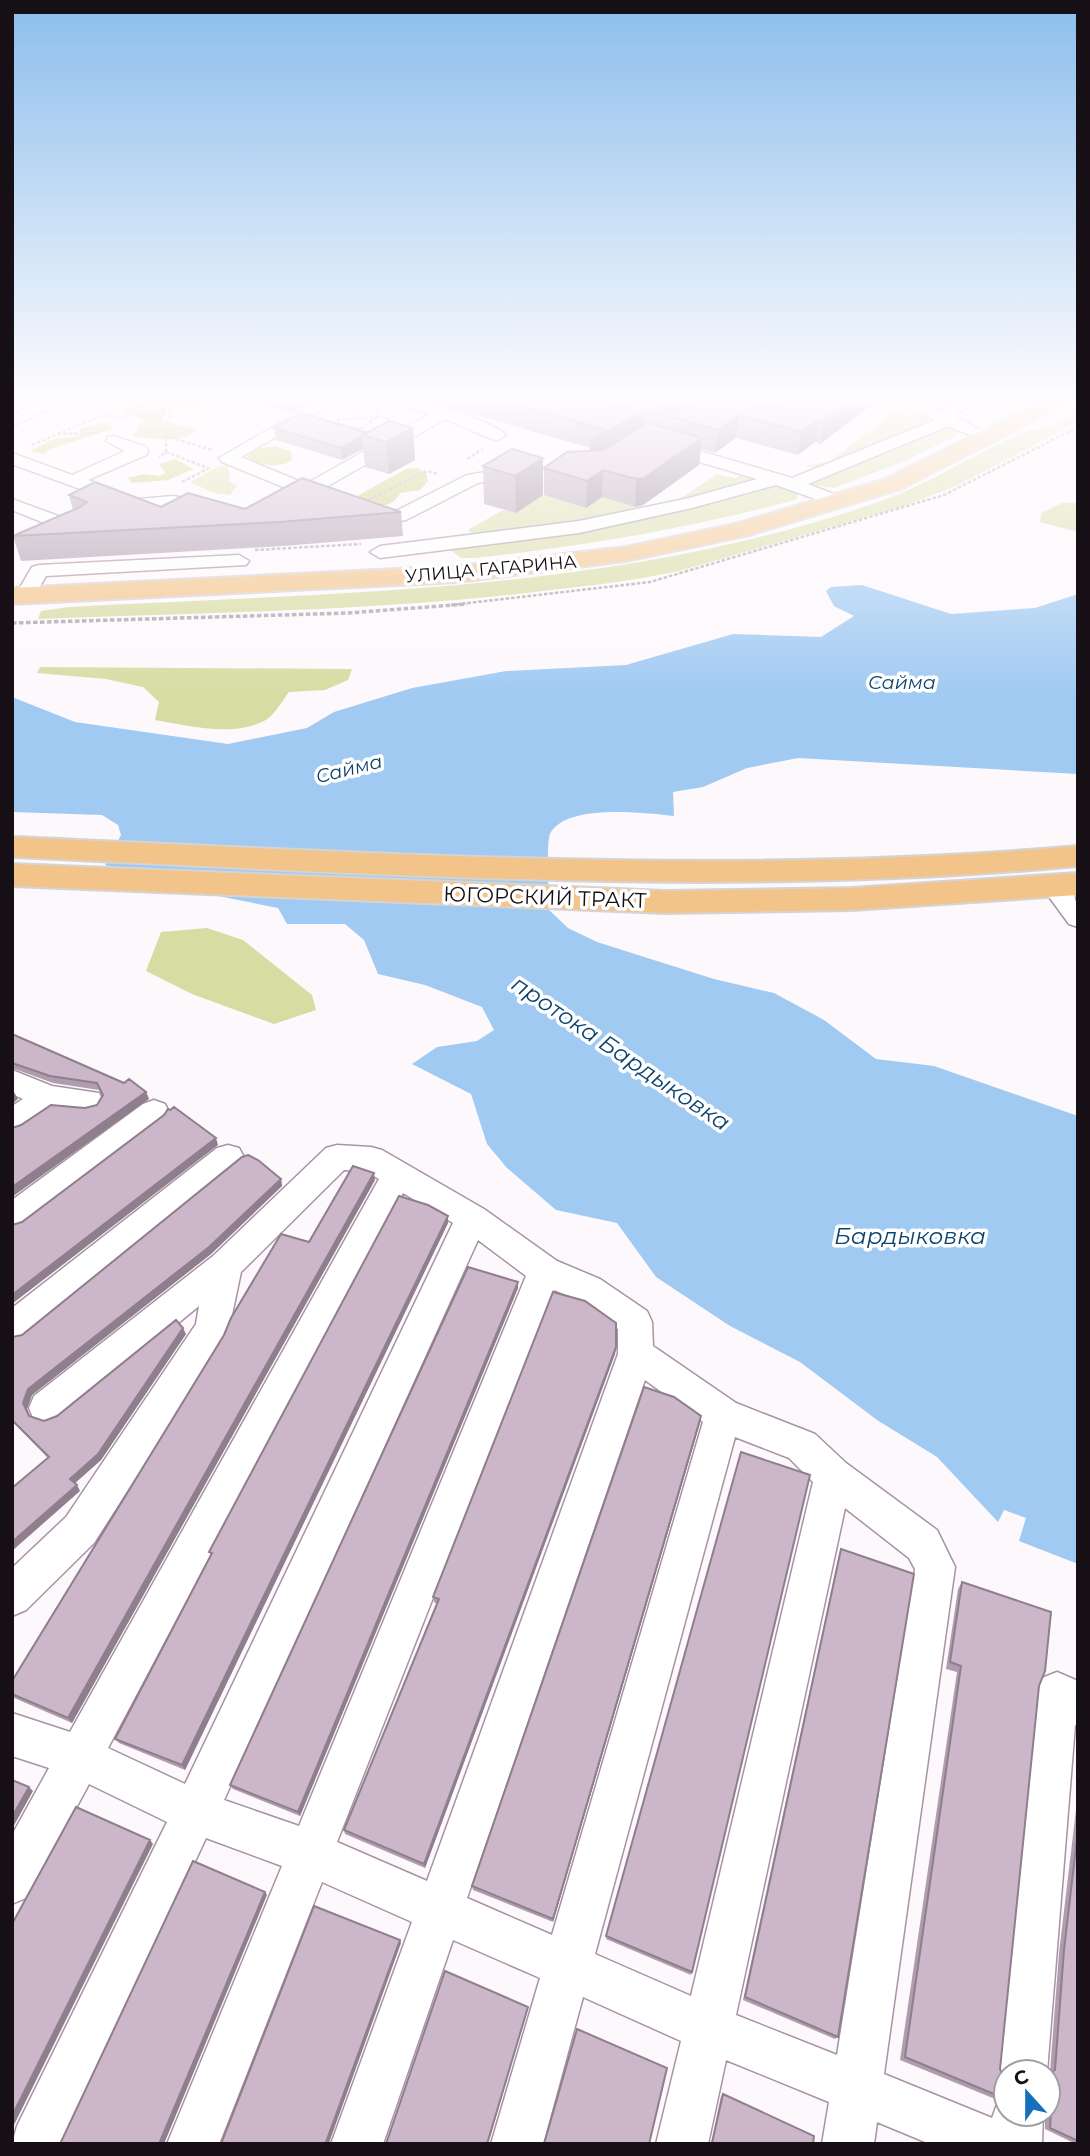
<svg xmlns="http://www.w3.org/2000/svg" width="1090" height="2156" viewBox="0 0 1090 2156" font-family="Montserrat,sans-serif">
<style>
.green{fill:#d7dca2}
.forest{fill:#c4cb6c}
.water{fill:#a0caf2}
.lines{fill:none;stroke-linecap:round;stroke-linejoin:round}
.minor-casing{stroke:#a893a6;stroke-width:3}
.major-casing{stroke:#d5d4d5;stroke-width:4}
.path-far1{stroke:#aba4aa;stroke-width:2.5;stroke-dasharray:3.5 2;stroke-linecap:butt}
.path{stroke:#aba4aa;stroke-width:3.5;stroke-dasharray:4.5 2.5;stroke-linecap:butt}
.minor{fill:#fff;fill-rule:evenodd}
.major{fill:#f3c489;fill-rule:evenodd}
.wall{fill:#af9dae}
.shaded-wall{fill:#8f7f8d}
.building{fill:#ccb6ca;stroke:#8f7f8d;stroke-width:2}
.labels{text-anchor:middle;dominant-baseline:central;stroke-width:7;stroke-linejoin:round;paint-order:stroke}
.far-street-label{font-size:18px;fill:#170f16;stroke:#fff}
.far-water-label{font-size:19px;font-style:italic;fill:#0d446e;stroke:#fff}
.street-label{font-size:21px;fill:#170f16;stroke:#fff}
.water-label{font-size:23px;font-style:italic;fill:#0d446e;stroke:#fff}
</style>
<rect width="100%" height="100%" fill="#fdf8fc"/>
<path class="green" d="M 902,406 L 937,419 L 818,469 L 803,466 L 829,462 Z
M 1078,411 L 1078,422 L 954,487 L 904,506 L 679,571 C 628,582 577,587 526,593 C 364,611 201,613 38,619 L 41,611 L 69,607 C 342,592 620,593 881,501 C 931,483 972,455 1019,434 C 1029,429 1040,430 1050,426 C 1060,423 1069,416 1078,411 Z
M 948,424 L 960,431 L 957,435 L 907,460 L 834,488 L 807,484 Z
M 227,465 L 230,475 L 228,480 L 237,486 L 230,495 L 214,493 L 190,482 L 217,467 Z
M 742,472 L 766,479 L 680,499 L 717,474 L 736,478 Z
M 772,484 L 793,490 L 798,495 L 795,500 C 685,529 586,546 474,558 L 461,558 L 447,547 L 565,533 L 639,520 Z
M 543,495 L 586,508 L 602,497 L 635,507 L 624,515 L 477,537 L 468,530 L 503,510 L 516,513 Z
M 1062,503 L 1078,503 L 1078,532 L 1040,522 L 1041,513 Z
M 40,667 L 352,669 L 348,680 L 325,690 L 289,692 C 283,700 274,716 264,721 C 232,737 189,726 155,720 L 159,702 L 143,687 L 106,679 L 37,673 Z
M 207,928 L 243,940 L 312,995 L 316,1010 L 274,1024 L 192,994 L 146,971 L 161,932 Z"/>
<path class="forest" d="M 153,397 L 203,397 L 223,402 L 196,403 L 197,408 L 167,409 L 162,418 L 163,421 L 198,430 C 180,443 155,439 133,436 L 144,420 L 119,411 Z
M 99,423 L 108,423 L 112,429 L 53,448 L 44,454 L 30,451 L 53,439 L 79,436 L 80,429 Z
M 275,446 L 291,451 L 292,460 C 279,469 260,466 247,457 L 255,449 Z
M 176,459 L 193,469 L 168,480 L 132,483 L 128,478 L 144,474 L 160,476 L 165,473 L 159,464 Z
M 417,468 L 426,473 L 428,481 L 420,490 L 400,493 C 391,511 373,506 357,499 L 359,495 L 406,469 Z"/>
<path class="water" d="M 862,585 L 951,614 L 1035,608 L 1078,594 L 1078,774 L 798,758 L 747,768 L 703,787 L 673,792 L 674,816 C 646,813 565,803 550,834 C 546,844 549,895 549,910 L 568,928 L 597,942 L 714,979 L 774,993 L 824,1020 L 876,1059 L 934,1066 L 1078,1116 L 1078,1564 L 1019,1541 L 1026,1518 L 1004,1510 L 998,1522 L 937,1457 L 877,1420 L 800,1362 L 730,1326 L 656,1277 L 617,1223 L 556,1210 L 507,1168 L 487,1144 L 471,1094 L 412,1064 L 437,1047 L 477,1041 L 494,1030 L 482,1007 L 425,985 L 378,974 L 364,940 L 345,924 L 287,924 L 278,908 L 188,890 L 105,865 L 121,835 L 118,825 L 102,815 L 12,812 L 12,697 L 75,722 L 228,744 L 307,728 L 334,712 L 412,688 L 506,671 L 626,665 L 733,634 L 821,637 L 854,616 L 834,606 L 826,591 L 831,587 Z"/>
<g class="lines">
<g class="minor-casing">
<path id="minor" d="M 54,397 L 75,397 L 12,426 L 12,415 Z
M 325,397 L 344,397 L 241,457 L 306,484 L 430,414 L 398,403 L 396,397 C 416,397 493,421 506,435 L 498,440 L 492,439 L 445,419 L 321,490 L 327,495 L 324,499 L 318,500 L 308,497 L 283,509 L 274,504 L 293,491 L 222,462 L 219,458 Z
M 888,397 L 909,397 L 942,411 L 966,397 L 985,397 L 957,414 L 957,418 L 995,437 L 987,442 L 948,426 L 808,484 L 844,498 L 847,502 L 844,506 L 838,507 L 776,485 L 692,508 L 579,533 L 380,558 L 370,552 L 380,546 L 579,521 L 689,498 L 757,479 L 656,449 L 654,445 L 662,440 L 792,478 L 935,420 Z
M 114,436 L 146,447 L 148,451 L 146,455 L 88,480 L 139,499 L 173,496 L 213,503 L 219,504 L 222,508 L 219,512 L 213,513 L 173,506 L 137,510 L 12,464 L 12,453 L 72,475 L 125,451 L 106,441 L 108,437 Z
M 522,466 L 528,467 L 531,471 L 528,475 L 478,483 L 406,520 L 400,521 L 391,516 L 394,512 L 467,475 Z
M 12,499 L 83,525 L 85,529 L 76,535 L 69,533 L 12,510 Z
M 239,555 L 249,561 L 246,565 L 46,576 L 32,600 L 18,600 L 15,596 L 32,567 L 39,565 Z
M 1054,878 C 1077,884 1078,906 1078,927 L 1069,924 L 1041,886 L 1045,880 Z
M 12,1070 L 52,1086 L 99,1093 L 103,1101 L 99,1109 L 88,1112 L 53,1109 L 23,1130 L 12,1134 L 12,1106 L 23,1099 L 12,1094 Z
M 154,1100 L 165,1104 L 169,1112 L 165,1120 L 24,1227 L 12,1231 L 12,1200 L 143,1104 Z
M 228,1145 L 239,1148 L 244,1157 L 239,1166 L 24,1339 L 12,1343 L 12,1308 L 217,1148 Z
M 337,1145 L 371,1147 L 382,1150 L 484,1209 L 557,1261 L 600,1279 L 647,1311 L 652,1322 L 653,1346 L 736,1403 L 815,1434 L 846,1463 L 937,1530 L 955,1567 L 884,2074 L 992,2118 L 1000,2096 L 1006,2094 L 1006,2114 L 1043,2114 L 1042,2144 L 930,2144 L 877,2122 L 874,2144 L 822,2144 L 829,2102 L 726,2060 L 708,2144 L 656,2144 L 681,2041 L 583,1997 L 543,2144 L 491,2144 L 540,1978 L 453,1940 L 383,2144 L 331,2144 L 412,1922 L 322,1882 L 219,2144 L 167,2144 L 282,1866 L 206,1838 L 62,2144 L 12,2144 L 17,2126 L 167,1822 L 89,1784 L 28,1897 L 12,1904 L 12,1835 L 49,1768 L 12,1756 L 12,1713 L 70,1732 L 379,1179 L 365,1171 L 344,1170 L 241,1272 L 229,1329 L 224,1340 L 94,1543 L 26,1610 L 12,1616 L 12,1568 L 66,1517 L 196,1324 L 199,1306 L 60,1420 L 47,1425 L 34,1420 L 29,1408 L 34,1396 L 213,1256 L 326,1148 ZM 403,1193 L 453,1223 L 185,1784 L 108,1748 ZM 478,1240 L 526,1276 L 299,1826 L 224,1800 ZM 554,1290 L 576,1299 L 618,1329 L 618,1354 L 427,1881 L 337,1842 ZM 645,1380 L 703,1422 L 552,1935 L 467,1898 ZM 735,1437 L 789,1458 L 813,1482 L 691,1996 L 595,1954 ZM 845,1508 L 909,1558 L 915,1569 L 837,2055 L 736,2015 Z
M 1057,1672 L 1078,1681 L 1078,1726 L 1075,1725 L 1047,2072 L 1006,2072 L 1006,2090 L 997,2072 L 1036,1693 L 1042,1678 Z"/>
</g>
<g class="major-casing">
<path id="major" d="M 1050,397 L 1075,397 L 1072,401 L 901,489 L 749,535 L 626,561 L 458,582 L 12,604 L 12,588 L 458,566 L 626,547 L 735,524 L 885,479 Z
M 12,837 C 367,852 724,877 1078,846 L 1078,866 C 724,899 367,873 12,857 Z
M 12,864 L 665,891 L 852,888 L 1078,873 L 1078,895 L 852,910 L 665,913 L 12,886 Z"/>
</g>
<path class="path-far1" d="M 351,411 L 385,397
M 102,417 L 171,414
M 337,420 L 377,417 L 391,419
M 331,421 L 367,432
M 360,429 L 377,417 L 382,401
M 166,430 L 176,397
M 146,431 L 166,430 L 166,452 L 159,457
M 58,434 L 96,433
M 166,436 L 212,450
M 32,445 L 145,397
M 166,452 L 208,468
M 467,459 L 483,449
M 182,482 L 211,467
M 364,502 L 427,471 L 438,474
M 255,550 L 361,544
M 451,605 L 650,582 L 944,495 L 1078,427"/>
<path class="path" d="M 12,623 L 348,613 L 467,604"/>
<use href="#minor" class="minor"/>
<use href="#major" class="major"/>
</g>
<path class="wall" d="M 236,397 L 320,397 L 291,413 Z
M 414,397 L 873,397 L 872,405 L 820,444 L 815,442 L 798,455 L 736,438 L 715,453 L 701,449 L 699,465 L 643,505 L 635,507 L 602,497 L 586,508 L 544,495 L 544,468 L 590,451 L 590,448 Z
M 915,397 L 960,397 L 951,403 L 930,398 L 925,401 Z
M 274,428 L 367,433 L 413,428 L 415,460 L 389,474 L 365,467 L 363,449 L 342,460 L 276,440 Z
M 543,458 L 543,495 L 516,513 L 484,504 L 483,466 Z
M 69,495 L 161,507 L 401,512 L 403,536 L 284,546 L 21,561 L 13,536 L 73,510 Z
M 12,1034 L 146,1092 L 149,1099 L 85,1108 L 97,1105 L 102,1096 L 99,1090 L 53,1083 L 12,1068 Z
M 281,1179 L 282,1186 L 211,1254 L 32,1395 L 27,1409 L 30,1417 L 44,1421 L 57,1416 L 186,1334 L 101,1460 L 75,1483 L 80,1491 L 14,1423 L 12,1425 L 12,1337 L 22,1335 Z
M 375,1180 L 72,1723 L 12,1697 L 12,1681 L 309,1242 Z
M 448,1223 L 185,1770 L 119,1743 L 115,1739 L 211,1555 L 209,1552 Z
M 518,1282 L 518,1288 L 300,1816 L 233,1789 L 230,1785 Z
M 616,1347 L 615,1354 L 425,1868 L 345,1834 L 344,1830 L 437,1604 L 434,1602 L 433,1597 Z
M 700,1423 L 553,1922 L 473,1890 L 472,1886 Z
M 741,1452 L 692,1972 L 691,1975 L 606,1939 Z
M 841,1549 L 838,2037 L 835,2039 L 743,2000 L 839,1555 Z
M 962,1582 L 1039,1686 L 1000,2069 L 1001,2097 L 995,2099 L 900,2060 L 957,1672 L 946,1669 L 958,1589 Z
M 1078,1793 L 1078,2144 L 1076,2144 L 1045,2129 L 1045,2114 L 1048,2114 L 1048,2073 L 1050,2072 L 1059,1953 Z
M 723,2094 L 813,2144 L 711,2144 L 721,2096 Z"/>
<path class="shaded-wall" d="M 289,397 L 320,397 L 291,413 Z
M 570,397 L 586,397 L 586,406 L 570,409 Z
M 680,397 L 705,397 L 705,403 L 679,419 L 663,407 Z
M 769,397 L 797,397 L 766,416 Z
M 857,397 L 873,397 L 872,405 L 820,444 L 823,421 Z
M 952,397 L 960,397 L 951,403 Z
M 646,410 L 645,432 L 589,463 L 590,440 Z
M 739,415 L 736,438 L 715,453 L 718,430 Z
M 818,420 L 815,442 L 798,455 L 801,432 Z
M 413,428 L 415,460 L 389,474 L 386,442 Z
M 362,437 L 363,449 L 342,460 L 341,448 Z
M 702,438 L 699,465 L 643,505 L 635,507 L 636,479 Z
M 543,458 L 543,495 L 516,513 L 515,476 Z
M 603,470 L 602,497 L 586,508 L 587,481 Z
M 14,1092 L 18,1099 L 12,1104 L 12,1094 Z
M 146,1092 L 149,1099 L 12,1197 L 12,1187 Z
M 216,1138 L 218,1145 L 12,1304 L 12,1295 Z
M 374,1173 L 375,1180 L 72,1723 L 68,1718 Z
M 281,1179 L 282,1186 L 211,1254 L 32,1395 L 27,1409 L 33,1422 L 23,1403 L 28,1389 Z
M 448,1216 L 448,1223 L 185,1770 L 182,1765 Z
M 518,1282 L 518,1288 L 300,1816 L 298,1812 Z
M 183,1328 L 186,1334 L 101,1460 L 74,1484 L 70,1479 Z
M 616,1347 L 615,1354 L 425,1868 L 424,1864 Z
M 701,1416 L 700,1423 L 553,1922 L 553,1919 Z
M 77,1485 L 80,1491 L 12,1551 L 12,1542 Z
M 29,1787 L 33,1791 L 12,1829 L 12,1817 Z
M 150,1840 L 153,1844 L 12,2129 L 12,2116 Z
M 265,1892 L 267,1895 L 164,2144 L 159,2144 Z
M 400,1940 L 401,1943 L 329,2143 L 326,2142 Z
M 528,2007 L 488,2144 L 487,2144 Z"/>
<path class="building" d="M 489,397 L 550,397 L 569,402 L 585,399 L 622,409 L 632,404 L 631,397 L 629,397 L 680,397 L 663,407 L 675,414 L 708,397 L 716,397 L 774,410 L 794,397 L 857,397 L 823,421 L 818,420 L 801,432 L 739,415 L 718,430 L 646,410 L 590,440 L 606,430 Z
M 301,413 L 367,433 L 362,435 L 362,437 L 341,448 L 274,428 Z
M 389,421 L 413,428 L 386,442 L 362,435 Z
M 648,423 L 702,438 L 644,478 L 636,479 L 603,470 L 587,481 L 544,468 L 567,452 L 603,450 Z
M 512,449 L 543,458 L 515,476 L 483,466 Z
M 302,478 L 401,512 L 280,522 L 13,536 L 80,507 L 87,502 L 69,495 L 95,482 L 161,507 L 188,493 L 245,509 Z
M 12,1034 L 124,1083 L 129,1079 L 146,1092 L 12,1187 L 12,1128 L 21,1125 L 51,1105 L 85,1108 L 97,1105 L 103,1095 L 97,1083 L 50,1076 L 12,1063 Z
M 174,1107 L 216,1138 L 12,1295 L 12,1225 L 22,1222 L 164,1115 L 168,1109 L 170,1110 Z
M 248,1155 L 258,1160 L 281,1179 L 209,1247 L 28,1389 L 23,1403 L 29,1416 L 44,1421 L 57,1416 L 176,1320 L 183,1328 L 98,1454 L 70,1479 L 77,1485 L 12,1542 L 12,1488 L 49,1457 L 12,1420 L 12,1337 L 22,1335 L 242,1157 Z
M 353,1166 L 374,1173 L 68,1718 L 12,1694 L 12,1681 L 224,1335 L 231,1318 L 281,1234 L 309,1242 Z
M 399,1196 L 428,1205 L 448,1216 L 182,1765 L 115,1739 L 212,1553 L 209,1552 Z
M 468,1267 L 518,1282 L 298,1812 L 230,1785 Z
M 553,1292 L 585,1301 L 616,1323 L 616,1347 L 424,1864 L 344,1830 L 439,1599 L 433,1597 Z
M 644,1387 L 674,1397 L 701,1416 L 553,1919 L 472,1886 Z
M 741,1452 L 810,1475 L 692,1972 L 606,1936 Z
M 841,1549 L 914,1574 L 838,2037 L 745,1997 Z
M 962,1582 L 1051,1612 L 1045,1671 L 1039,1686 L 1000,2069 L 1003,2076 L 1001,2097 L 905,2057 L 961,1666 L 950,1662 Z
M 12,1780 L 29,1787 L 12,1817 Z
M 76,1807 L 150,1840 L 12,2116 L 12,1924 Z
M 1078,1830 L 1078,2141 L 1050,2128 L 1051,2113 L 1048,2111 L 1048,2092 L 1050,2073 L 1055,2070 L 1064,1950 Z
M 193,1861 L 265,1892 L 159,2144 L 60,2144 Z
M 314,1906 L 400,1940 L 326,2142 L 330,2144 L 221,2144 Z
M 445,1971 L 528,2007 L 487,2144 L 386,2144 Z
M 577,2029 L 667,2068 L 649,2144 L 544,2144 Z
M 723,2094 L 814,2136 L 813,2144 L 711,2144 L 712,2143 Z"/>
<linearGradient id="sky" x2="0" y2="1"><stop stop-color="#8bbdec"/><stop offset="0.57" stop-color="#fefcfe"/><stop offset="1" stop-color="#fefcfe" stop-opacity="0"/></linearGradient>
<rect width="1090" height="699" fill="url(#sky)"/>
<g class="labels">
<g class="far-street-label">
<text transform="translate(491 569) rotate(-5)">УЛИЦА ГАГАРИНА</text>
</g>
<g class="far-water-label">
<text x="902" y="682">Сайма</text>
<text transform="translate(349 769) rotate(-14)">Сайма</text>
</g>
<g class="street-label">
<text transform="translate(545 897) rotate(2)">ЮГОРСКИЙ ТРАКТ</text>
</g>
<g class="water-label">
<text transform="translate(621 1053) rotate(34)">протока Бардыковка</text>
<text x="910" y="1236">Бардыковка</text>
</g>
</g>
<rect width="1090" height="2156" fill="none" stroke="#170f16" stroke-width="28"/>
<g transform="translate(1027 2093) rotate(339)"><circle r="33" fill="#ffffff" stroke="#a29fa2" stroke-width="2"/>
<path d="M0-5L12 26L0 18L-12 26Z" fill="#146fbc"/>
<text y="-10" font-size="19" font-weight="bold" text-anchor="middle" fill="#170f16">С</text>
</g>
</svg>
